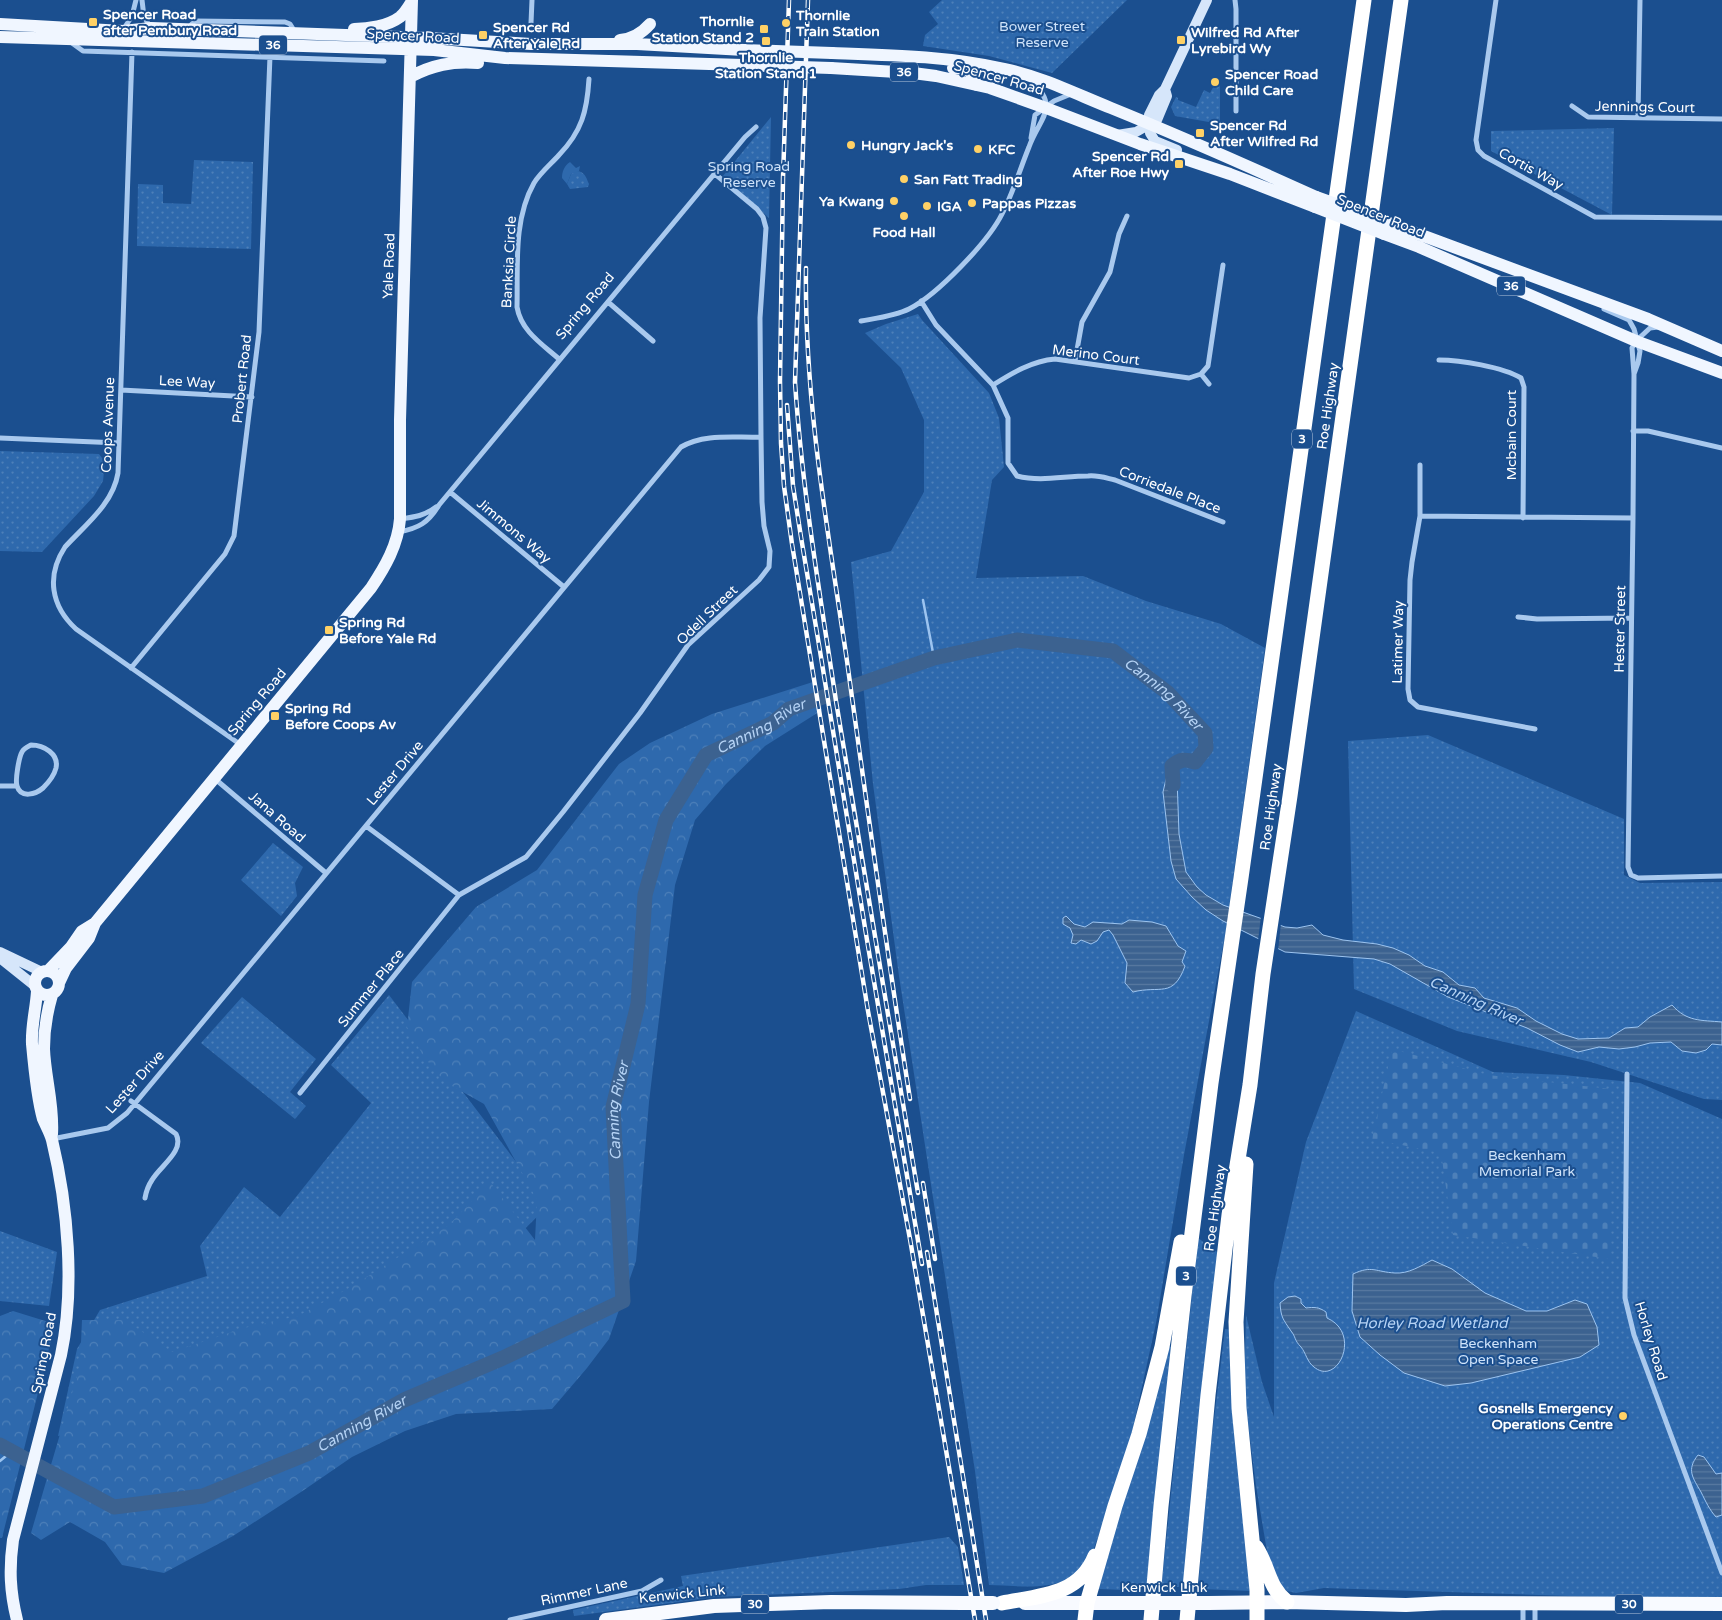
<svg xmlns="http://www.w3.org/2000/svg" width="1722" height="1620" viewBox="0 0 1722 1620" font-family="'Varela Round',sans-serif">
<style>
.grass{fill:url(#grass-dots)}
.forest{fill:url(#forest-crowns)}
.cemetery{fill:url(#cemetery-stones)}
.garden{fill:#2e69ad}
.water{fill:url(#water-rules);stroke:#9cc4f0}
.pier{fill:#1b4f8f}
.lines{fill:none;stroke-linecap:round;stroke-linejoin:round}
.stream{stroke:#9cc4f0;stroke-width:2.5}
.river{stroke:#3c6290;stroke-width:15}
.minor{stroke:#a9c9ee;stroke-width:5}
.secondary{stroke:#d6e6fa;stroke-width:10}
.primary{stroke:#f0f6ff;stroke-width:12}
.trunk{stroke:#f8faff;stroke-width:14}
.motorway{stroke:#fff;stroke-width:15}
.rail-casing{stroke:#fff;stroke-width:4.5}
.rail{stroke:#1b4f8f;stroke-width:2.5;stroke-dasharray:8;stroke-linecap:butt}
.primary-bridge{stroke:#f0f6ff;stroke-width:12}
.trunk-bridge{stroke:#f8faff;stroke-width:14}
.poi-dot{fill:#ffd166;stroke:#1b4f8f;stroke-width:2}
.labels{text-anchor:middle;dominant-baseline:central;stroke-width:4;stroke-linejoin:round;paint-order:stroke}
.shield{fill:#1b4f8f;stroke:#bbcadd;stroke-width:1}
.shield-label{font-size:12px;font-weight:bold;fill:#fff}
.poi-label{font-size:14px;font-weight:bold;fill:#fff;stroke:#1b4f8f;text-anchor:start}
.park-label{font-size:14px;fill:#cfe3fa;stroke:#1b4f8f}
.street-label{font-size:14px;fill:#fff;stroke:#1b4f8f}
.water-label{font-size:15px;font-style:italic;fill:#b5d3f5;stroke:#1b4f8f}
</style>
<defs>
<pattern id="grass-dots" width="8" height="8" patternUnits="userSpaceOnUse" patternTransform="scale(1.25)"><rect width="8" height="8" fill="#2e69ad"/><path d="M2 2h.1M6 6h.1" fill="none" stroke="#4d80b9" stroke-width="1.8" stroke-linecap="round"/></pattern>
<pattern id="forest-crowns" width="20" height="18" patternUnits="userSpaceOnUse" patternTransform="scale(1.25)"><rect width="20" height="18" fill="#2e69ad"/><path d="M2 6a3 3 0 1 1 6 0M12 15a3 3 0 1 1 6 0" fill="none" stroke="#4d80b9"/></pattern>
<pattern id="cemetery-stones" width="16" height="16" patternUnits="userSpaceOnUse" patternTransform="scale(1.25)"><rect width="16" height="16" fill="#2e69ad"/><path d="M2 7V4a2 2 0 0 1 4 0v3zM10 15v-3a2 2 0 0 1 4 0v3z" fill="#4d80b9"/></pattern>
<pattern id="water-rules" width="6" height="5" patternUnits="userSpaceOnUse" patternTransform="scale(1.25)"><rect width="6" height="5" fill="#3c6290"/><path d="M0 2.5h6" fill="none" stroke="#597aa1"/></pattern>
</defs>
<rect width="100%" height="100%" fill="#1b4f8f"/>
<path class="grass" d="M 942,0 L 1127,0 L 1052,73 L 989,56 L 923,46 L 925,35 L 938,24 L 929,12 Z
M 1217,80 L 1220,81 L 1220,124 L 1175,116 L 1171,107 L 1176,97 L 1178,98 L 1178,100 L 1196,107 L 1204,90 L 1210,93 Z
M 771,117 L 769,218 L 723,176 Z
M 1614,128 L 1612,215 L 1491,151 L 1491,131 Z
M 194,160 L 253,162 L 251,249 L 137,246 L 138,184 L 163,185 L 163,203 L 191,204 Z
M 575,171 C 584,170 586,177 589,184 L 588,187 L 570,189 L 567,184 L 571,174 Z
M 918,314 L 922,320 L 989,393 L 999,418 L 1004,467 L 992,480 L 976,578 L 1083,576 L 1146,601 L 1221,624 L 1265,648 L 1226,930 L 1184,1155 L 1156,1323 L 1127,1455 L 1092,1554 C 1070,1595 1029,1586 989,1585 L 975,1471 L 899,976 L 873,784 L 851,562 L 891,551 L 924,492 L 924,420 L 901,368 L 865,333 L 886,324 Z
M 0,451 L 99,454 L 105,462 L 103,481 L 94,496 L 42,552 L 0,551 Z
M 1428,735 L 1624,819 L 1624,875 L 1640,883 L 1722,882 L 1722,1100 L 1704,1099 L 1591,1062 L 1457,1031 L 1354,989 L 1348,741 Z
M 273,843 L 303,867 L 295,883 L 297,896 L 281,916 L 241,880 Z
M 389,995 L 549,1205 L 416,1336 L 130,1422 L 58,1436 L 77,1349 L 100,1310 L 207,1276 L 200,1246 L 244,1187 L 280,1217 L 371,1103 L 331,1065 Z
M 242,997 L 316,1059 L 290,1092 L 306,1106 L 295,1119 L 201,1043 Z
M 1356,1011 L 1493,1072 L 1564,1075 L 1640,1083 L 1722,1119 L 1722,1601 L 1324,1588 L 1296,1593 L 1287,1591 L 1282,1587 L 1269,1563 L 1256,1486 L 1244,1392 L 1246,1315 L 1262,1382 L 1274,1417 L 1274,1283 L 1306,1142 Z
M 0,1231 L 57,1252 L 49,1306 L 0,1301 Z
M 1198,1238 L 1220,1254 L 1185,1586 L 1161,1589 Z
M 1225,1329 L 1233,1330 L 1252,1591 L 1198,1589 L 1209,1460 Z
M 1167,1346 L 1171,1347 L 1147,1591 L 1099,1589 L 1097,1585 Z
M 949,1537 L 958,1547 L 964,1585 L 926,1585 L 899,1589 L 715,1597 L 574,1616 L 573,1610 L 683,1586 L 681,1576 Z"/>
<path class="forest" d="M 816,681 L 822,710 L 765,746 L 726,784 L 695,820 L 675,885 L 649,1102 L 636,1261 L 609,1339 L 587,1368 L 552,1409 L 456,1414 L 405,1431 L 352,1457 L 301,1492 L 233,1536 L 164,1573 L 122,1565 L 105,1542 L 70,1522 L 41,1540 L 31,1533 L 80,1366 L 82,1320 L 125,1320 L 172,1352 L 244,1328 L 298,1316 L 351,1287 L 449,1225 L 490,1182 L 535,1240 L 537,1200 L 484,1104 L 445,1082 L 424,1057 L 407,1027 L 412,982 L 476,907 L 537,870 L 619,764 L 650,743 L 712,714 Z
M 13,1311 L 55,1324 L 2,1538 L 0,1538 L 0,1316 Z"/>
<path class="cemetery" d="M 1392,1049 L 1488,1075 L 1610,1089 L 1609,1259 L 1453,1235 L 1441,1153 L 1372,1139 Z"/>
<path class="garden" d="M 570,162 L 576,168 L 580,166 L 579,171 L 571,174 L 567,184 L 562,178 C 562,172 564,166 570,162 Z"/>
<path class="water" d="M 1172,766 L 1177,778 L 1179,834 L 1186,872 L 1197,887 L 1206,895 L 1223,905 L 1285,927 L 1297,928 L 1312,925 L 1323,935 L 1343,940 L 1377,944 L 1393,948 L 1409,955 L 1425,966 L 1443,972 L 1459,985 L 1475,988 L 1484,998 L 1517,1008 L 1536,1021 L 1562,1034 L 1578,1039 L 1609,1038 L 1625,1028 L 1638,1027 L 1650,1017 L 1672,1005 C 1687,1022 1701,1020 1722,1022 L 1722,1045 L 1712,1044 L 1706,1050 L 1696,1053 L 1682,1051 L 1671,1042 L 1650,1043 L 1635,1047 L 1619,1049 L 1599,1047 L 1578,1052 L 1560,1045 L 1527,1028 L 1448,997 L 1390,964 L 1374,959 L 1285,952 L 1223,921 L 1206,910 L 1192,897 L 1176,879 L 1171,861 L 1163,792 L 1166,779 Z
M 1066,916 L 1074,924 L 1085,927 L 1093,922 L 1122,924 L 1129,920 L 1152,922 L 1166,926 L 1178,946 L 1186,951 L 1182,962 L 1185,966 C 1173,999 1160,985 1133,992 L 1125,983 L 1127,963 L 1113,935 L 1109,930 L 1103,932 L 1097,941 L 1091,944 L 1081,940 L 1076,944 L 1071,943 L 1073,935 L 1070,928 L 1063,924 L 1063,918 Z
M 1432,1260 L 1452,1269 L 1485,1293 L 1526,1311 L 1547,1311 L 1575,1300 L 1587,1304 L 1597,1327 L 1599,1345 L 1580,1357 L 1471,1383 L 1445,1386 L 1404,1373 L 1380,1355 L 1360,1337 L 1352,1311 L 1353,1274 C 1372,1265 1376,1272 1395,1273 C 1408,1274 1421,1266 1432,1260 Z
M 1295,1296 L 1301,1299 L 1301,1303 L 1306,1308 C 1314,1307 1319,1307 1326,1312 L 1327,1318 C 1362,1333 1338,1387 1314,1367 C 1307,1362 1306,1353 1301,1347 C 1294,1340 1296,1337 1291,1331 C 1283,1319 1281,1318 1280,1303 L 1288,1297 Z
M 1698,1455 L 1704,1457 L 1716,1474 L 1722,1473 L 1722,1515 L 1716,1517 C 1709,1509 1706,1502 1701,1492 C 1693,1478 1686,1470 1698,1455 Z"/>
<path class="pier" d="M 1261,916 L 1281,923 L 1278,951 L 1258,941 Z"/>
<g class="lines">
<path class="stream" d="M 923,600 L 934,658
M 0,1461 L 12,1451"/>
<path class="river" id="s1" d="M 0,1445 L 114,1507 L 203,1496 L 309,1453 L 404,1400 L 503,1358 L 623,1301 L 613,1107 L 638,1004 L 645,895 L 666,820 L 706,755 L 773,723 L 789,709 L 934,658 L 1017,640 L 1113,651 L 1168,693 L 1205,733 L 1206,748 L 1195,762 C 1185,759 1180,759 1172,766 L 1173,785"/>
<path class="minor" d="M 142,0 L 144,17 L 151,28
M 1235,0 L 1236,9 L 1236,111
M 1496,0 L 1476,140 L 1478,150 L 1484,156 L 1595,217 L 1722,218
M 531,23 L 532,0
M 188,28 L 195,21 L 285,22 L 290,24 L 295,32
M 123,30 L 132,16 L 136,0
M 72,43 L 83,51 L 384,61
M 132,52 L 118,473 C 113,504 85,525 65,547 C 46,576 51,606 76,629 L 241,745
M 1572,106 L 1588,117 L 1722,119
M 1638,117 L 1640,0
M 1031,138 L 1035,115 L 1054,101 L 1071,94
M 921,301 L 936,325 L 993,385 L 1008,418 L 1008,463 L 1017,476 C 1041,482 1064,476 1088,476 C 1098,475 1106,478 1115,480 L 1223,522
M 608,302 L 653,341
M 1604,309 L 1629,320 L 1634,329 L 1640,351 L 1638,363 L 1634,374
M 861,321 C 877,318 895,316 909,309 C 937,295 988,242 1002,214 C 1013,193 1020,169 1029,147 C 1039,118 1061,108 1031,80
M 1658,327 L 1650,328 L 1636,341 L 1632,348 L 1634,374 L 1633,518 L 1628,867 L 1631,875 L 1638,878 L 1722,876
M 559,359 C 542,344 521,331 517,307 C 518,267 513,220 534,183 C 540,173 551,164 559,155 C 582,131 587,111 589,79
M 1439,360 C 1460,360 1503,367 1521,378 L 1524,387 L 1523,518
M 1075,361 L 1082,322 L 1110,272 L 1119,234 L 1127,216
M 1201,374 L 1209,384
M 993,385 C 1012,373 1032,361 1055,359 L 1189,378 L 1201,374 L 1208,366 L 1223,265
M 121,390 L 252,397
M 1633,431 L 1648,431 L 1722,448
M 0,438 L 119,443
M 1420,465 L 1420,516 L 1412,562 L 1410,580 L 1408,689 L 1410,700 L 1418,707 L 1535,729
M 450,492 L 564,587
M 1420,516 L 1633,518
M 400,519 C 415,517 424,516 436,507
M 399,532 C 419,528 428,523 439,505 L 745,137 L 756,127
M 1518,617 L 1537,619 L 1631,618
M 131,668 L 225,554 L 234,536 L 259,332 L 270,56
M 31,745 C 44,745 59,754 56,768 C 54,776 49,782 43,788 C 36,794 21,799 17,786 C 15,780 19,757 22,752 C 24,748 27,747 31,745 Z
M 214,778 L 326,873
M 0,786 L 17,786
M 366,826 L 459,895 L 526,857 L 563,812 L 640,713 L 688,645 L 759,580 L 769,567 L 770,551 L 764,526 L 762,502 L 761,437 L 760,318 L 766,228 L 763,217 L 757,209 L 715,174
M 1627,1074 L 1625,1298 L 1634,1335 L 1722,1573
M 300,1093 L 459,895
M 131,1101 L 176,1134 C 185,1151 160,1166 152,1180 C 148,1186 146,1192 145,1198
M 52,1139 L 108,1128 L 127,1113 L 681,447 C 704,433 735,438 761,437
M 1535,1604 L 1535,1620
M 510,1620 L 642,1591 L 661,1580
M 1523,1620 L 1523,1606"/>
<path class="secondary" d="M 1117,135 L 1136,132 L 1157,120 L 1167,96 L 1165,89
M 1177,150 L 1155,141 L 1150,133 L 1149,115 L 1159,95 L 1165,89 L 1207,0
M 0,952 L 42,972
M 0,958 L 35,986"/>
<path class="primary" d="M 0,24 L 123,31 L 151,28 L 430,38 L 531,44 L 637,44 L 744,50
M 354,29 C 368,29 388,26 400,17 C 405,13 409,6 412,1
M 0,37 L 434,50 L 505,58 L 743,65
M 620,40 C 632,39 642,33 650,24
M 832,53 C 890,55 948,56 1005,69 C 1042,77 1076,94 1111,108 C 1180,136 1248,166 1316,197
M 831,68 L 913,73 L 936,76 L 990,88 L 1046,108 L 1140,144 L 1230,174 L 1315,207
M 953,68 L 966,69 L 973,74 L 976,85
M 410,77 C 432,65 452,61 478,63
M 1386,222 L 1648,319 L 1722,351
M 1384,234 L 1419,247 L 1636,341 L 1722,373
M35 983a12 12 0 1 1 24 0a12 12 0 1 1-24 0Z
M 48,971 L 71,947 L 82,931 L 95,923 L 371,588 C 385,567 398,545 400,519 L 400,420 L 412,0
M 59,983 L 66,968 L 89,938 L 95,923
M 52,995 C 47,1012 44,1031 44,1049 C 45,1077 54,1105 52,1134
M 17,1620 C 10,1592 9,1569 13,1540 L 61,1355 C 75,1289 68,1206 52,1140 C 50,1133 46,1126 43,1119 C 37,1098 34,1066 32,1044 C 31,1026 36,1009 37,991"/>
<path class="trunk" d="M 1025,1603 L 1132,1603
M 1208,1603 L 1287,1602 L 1406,1605 L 1447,1603 L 1722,1604
M 606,1620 L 714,1606 L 831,1602 L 963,1603"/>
<path class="motorway" d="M 1246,1164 L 1236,1322 L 1239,1408 L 1257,1590 L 1257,1620
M 1256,1547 C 1269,1567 1268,1587 1287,1602
M 1002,1603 C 1038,1596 1079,1596 1095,1556
M 1085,1620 L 1087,1603 L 1115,1506 L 1139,1434 L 1162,1347 L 1181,1242
M 1151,1620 L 1161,1506 L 1184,1296 L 1211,1083 L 1241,878 L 1364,0
M 1187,1620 L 1208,1395 L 1229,1215 L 1250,1085 L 1263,974 L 1290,796 L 1401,0"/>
<g class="rail-casing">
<path id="rail" d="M 789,0 L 783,178 L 780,381 L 781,443 L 784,486 L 792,544 L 868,1011 L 910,1239 L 975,1620
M 808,0 L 795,382 C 802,489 820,595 836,701 C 862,865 891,1029 918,1193
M 806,268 C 804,400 828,531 847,661 C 867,807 887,953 910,1099
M 787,405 L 793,486 L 801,537 L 820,651 L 867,940 L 922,1264
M 923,1183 L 935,1259
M 927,1252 L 986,1620"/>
</g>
<use href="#rail" class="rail"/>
<path class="primary-bridge" d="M 744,50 L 832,53
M 743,65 L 831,68
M 1316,197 L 1386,222
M 1315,207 L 1384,234"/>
<path class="trunk-bridge" d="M 963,1603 L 993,1603
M 1132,1603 L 1208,1603"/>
</g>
<g class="poi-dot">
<rect x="88" y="17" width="10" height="10" rx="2.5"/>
<circle cx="786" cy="23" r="5"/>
<rect x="759" y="24" width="10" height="10" rx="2.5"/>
<rect x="478" y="30" width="10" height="10" rx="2.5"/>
<rect x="1176" y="35" width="10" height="10" rx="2.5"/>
<rect x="761" y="36" width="10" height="10" rx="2.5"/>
<circle cx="1215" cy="82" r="5"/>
<rect x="1195" y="128" width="10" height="10" rx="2.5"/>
<circle cx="851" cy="145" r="5"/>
<circle cx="978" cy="149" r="5"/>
<rect x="1174" y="159" width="10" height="10" rx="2.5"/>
<circle cx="904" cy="179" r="5"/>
<circle cx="894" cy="201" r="5"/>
<circle cx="972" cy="203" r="5"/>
<circle cx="927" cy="206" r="5"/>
<circle cx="904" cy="216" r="5"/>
<rect x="324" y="625" width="10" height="10" rx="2.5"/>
<rect x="270" y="711" width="10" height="10" rx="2.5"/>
<circle cx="1623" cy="1416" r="5"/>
</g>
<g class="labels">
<g class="shield">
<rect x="259" y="35.5" width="28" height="19" rx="4"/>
<rect x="890" y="62.5" width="28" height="19" rx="4"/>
<rect x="1497" y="276.5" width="28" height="19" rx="4"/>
<rect x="1292" y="429.5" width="20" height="19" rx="4"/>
<rect x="1176" y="1266.5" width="20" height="19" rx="4"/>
<rect x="741" y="1594.5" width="28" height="19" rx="4"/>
<rect x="1615" y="1594.5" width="28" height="19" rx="4"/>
</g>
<g class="shield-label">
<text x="273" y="45">36</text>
<text x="904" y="72">36</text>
<text x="1511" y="286">36</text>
<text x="1302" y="439">3</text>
<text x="1186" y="1276">3</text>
<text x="755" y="1604">30</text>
<text x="1629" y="1604">30</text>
</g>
<g class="poi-label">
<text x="103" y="14">Spencer Road<tspan x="103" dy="16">after Pembury Road</tspan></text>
<text x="796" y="15">Thornlie<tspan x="796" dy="16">Train Station</tspan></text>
<text x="754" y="21" text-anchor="end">Thornlie<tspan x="754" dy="16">Station Stand 2</tspan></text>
<text x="493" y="27">Spencer Rd<tspan x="493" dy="16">After Yale Rd</tspan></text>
<text x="1191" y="32">Wilfred Rd After<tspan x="1191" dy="16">Lyrebird Wy</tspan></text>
<text x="766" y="57" text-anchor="middle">Thornlie<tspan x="766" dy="16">Station Stand 1</tspan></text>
<text x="1225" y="74">Spencer Road<tspan x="1225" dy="16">Child Care</tspan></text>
<text x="1210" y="125">Spencer Rd<tspan x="1210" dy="16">After Wilfred Rd</tspan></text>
<text x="861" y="145">Hungry Jack's</text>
<text x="988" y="149">KFC</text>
<text x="1169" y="156" text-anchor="end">Spencer Rd<tspan x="1169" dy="16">After Roe Hwy</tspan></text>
<text x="914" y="179">San Fatt Trading</text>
<text x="884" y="201" text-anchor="end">Ya Kwang</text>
<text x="982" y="203">Pappas Pizzas</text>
<text x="937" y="206">IGA</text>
<text x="904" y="232" text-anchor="middle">Food Hall</text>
<text x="339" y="622">Spring Rd<tspan x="339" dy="16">Before Yale Rd</tspan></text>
<text x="285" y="708">Spring Rd<tspan x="285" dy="16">Before Coops Av</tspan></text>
<text x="1613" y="1408" text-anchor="end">Gosnells Emergency<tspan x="1613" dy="16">Operations Centre</tspan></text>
</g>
<g class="park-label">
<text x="1042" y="26">Bower Street<tspan x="1042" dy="16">Reserve</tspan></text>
<text x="749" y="166">Spring Road<tspan x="749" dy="16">Reserve</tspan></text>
<text x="1527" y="1155">Beckenham<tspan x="1527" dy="16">Memorial Park</tspan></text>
<text x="1498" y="1343">Beckenham<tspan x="1498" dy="16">Open Space</tspan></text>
</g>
<g class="street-label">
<text transform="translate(413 36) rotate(3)">Spencer Road</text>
<text transform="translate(999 78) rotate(16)">Spencer Road</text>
<text transform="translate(1645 107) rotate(1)">Jennings Court</text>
<text transform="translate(1531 169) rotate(29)">Cortis Way</text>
<text transform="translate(1381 216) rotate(22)">Spencer Road</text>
<text transform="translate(509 262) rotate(-87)">Banksia Circle</text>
<text transform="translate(389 266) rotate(-88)">Yale Road</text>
<text transform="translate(585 306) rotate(-50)">Spring Road</text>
<text transform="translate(1096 355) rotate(7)">Merino Court</text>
<text transform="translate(242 379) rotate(-84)">Probert Road</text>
<text transform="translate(187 382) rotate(3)">Lee Way</text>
<text transform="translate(1328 406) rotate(-82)">Roe Highway</text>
<text transform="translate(108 425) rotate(-88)">Coops Avenue</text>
<text transform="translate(1511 435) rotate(-90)">Mcbain Court</text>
<text transform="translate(1170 490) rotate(21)">Corriedale Place</text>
<text transform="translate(514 531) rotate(40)">Jimmons Way</text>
<text transform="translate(707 615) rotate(-44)">Odell Street</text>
<text transform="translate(1620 629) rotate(-89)">Hester Street</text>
<text transform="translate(1398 642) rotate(-89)">Latimer Way</text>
<text transform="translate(257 702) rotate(-50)">Spring Road</text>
<text transform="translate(395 773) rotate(-50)">Lester Drive</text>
<text transform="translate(1271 807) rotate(-82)">Roe Highway</text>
<text transform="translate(277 817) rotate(41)">Jana Road</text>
<text transform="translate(371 988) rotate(-51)">Summer Place</text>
<text transform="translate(135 1082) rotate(-48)">Lester Drive</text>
<text transform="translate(1215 1208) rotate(-82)">Roe Highway</text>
<text transform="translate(1651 1341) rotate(73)">Horley Road</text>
<text transform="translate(44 1353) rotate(-79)">Spring Road</text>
<text x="1164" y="1587">Kenwick Link</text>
<text transform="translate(584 1592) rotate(-12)">Rimmer Lane</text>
<text transform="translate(682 1594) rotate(-6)">Kenwick Link</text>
</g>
<g class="water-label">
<text stroke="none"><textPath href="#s1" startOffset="1744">Canning River</textPath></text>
<text stroke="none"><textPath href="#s1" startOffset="1309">Canning River</textPath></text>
<text transform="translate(1476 1001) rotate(24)">Canning River</text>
<text stroke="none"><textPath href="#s1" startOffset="874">Canning River</textPath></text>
<text x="1432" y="1323">Horley Road Wetland</text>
<text stroke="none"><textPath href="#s1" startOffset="394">Canning River</textPath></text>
</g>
</g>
</svg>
